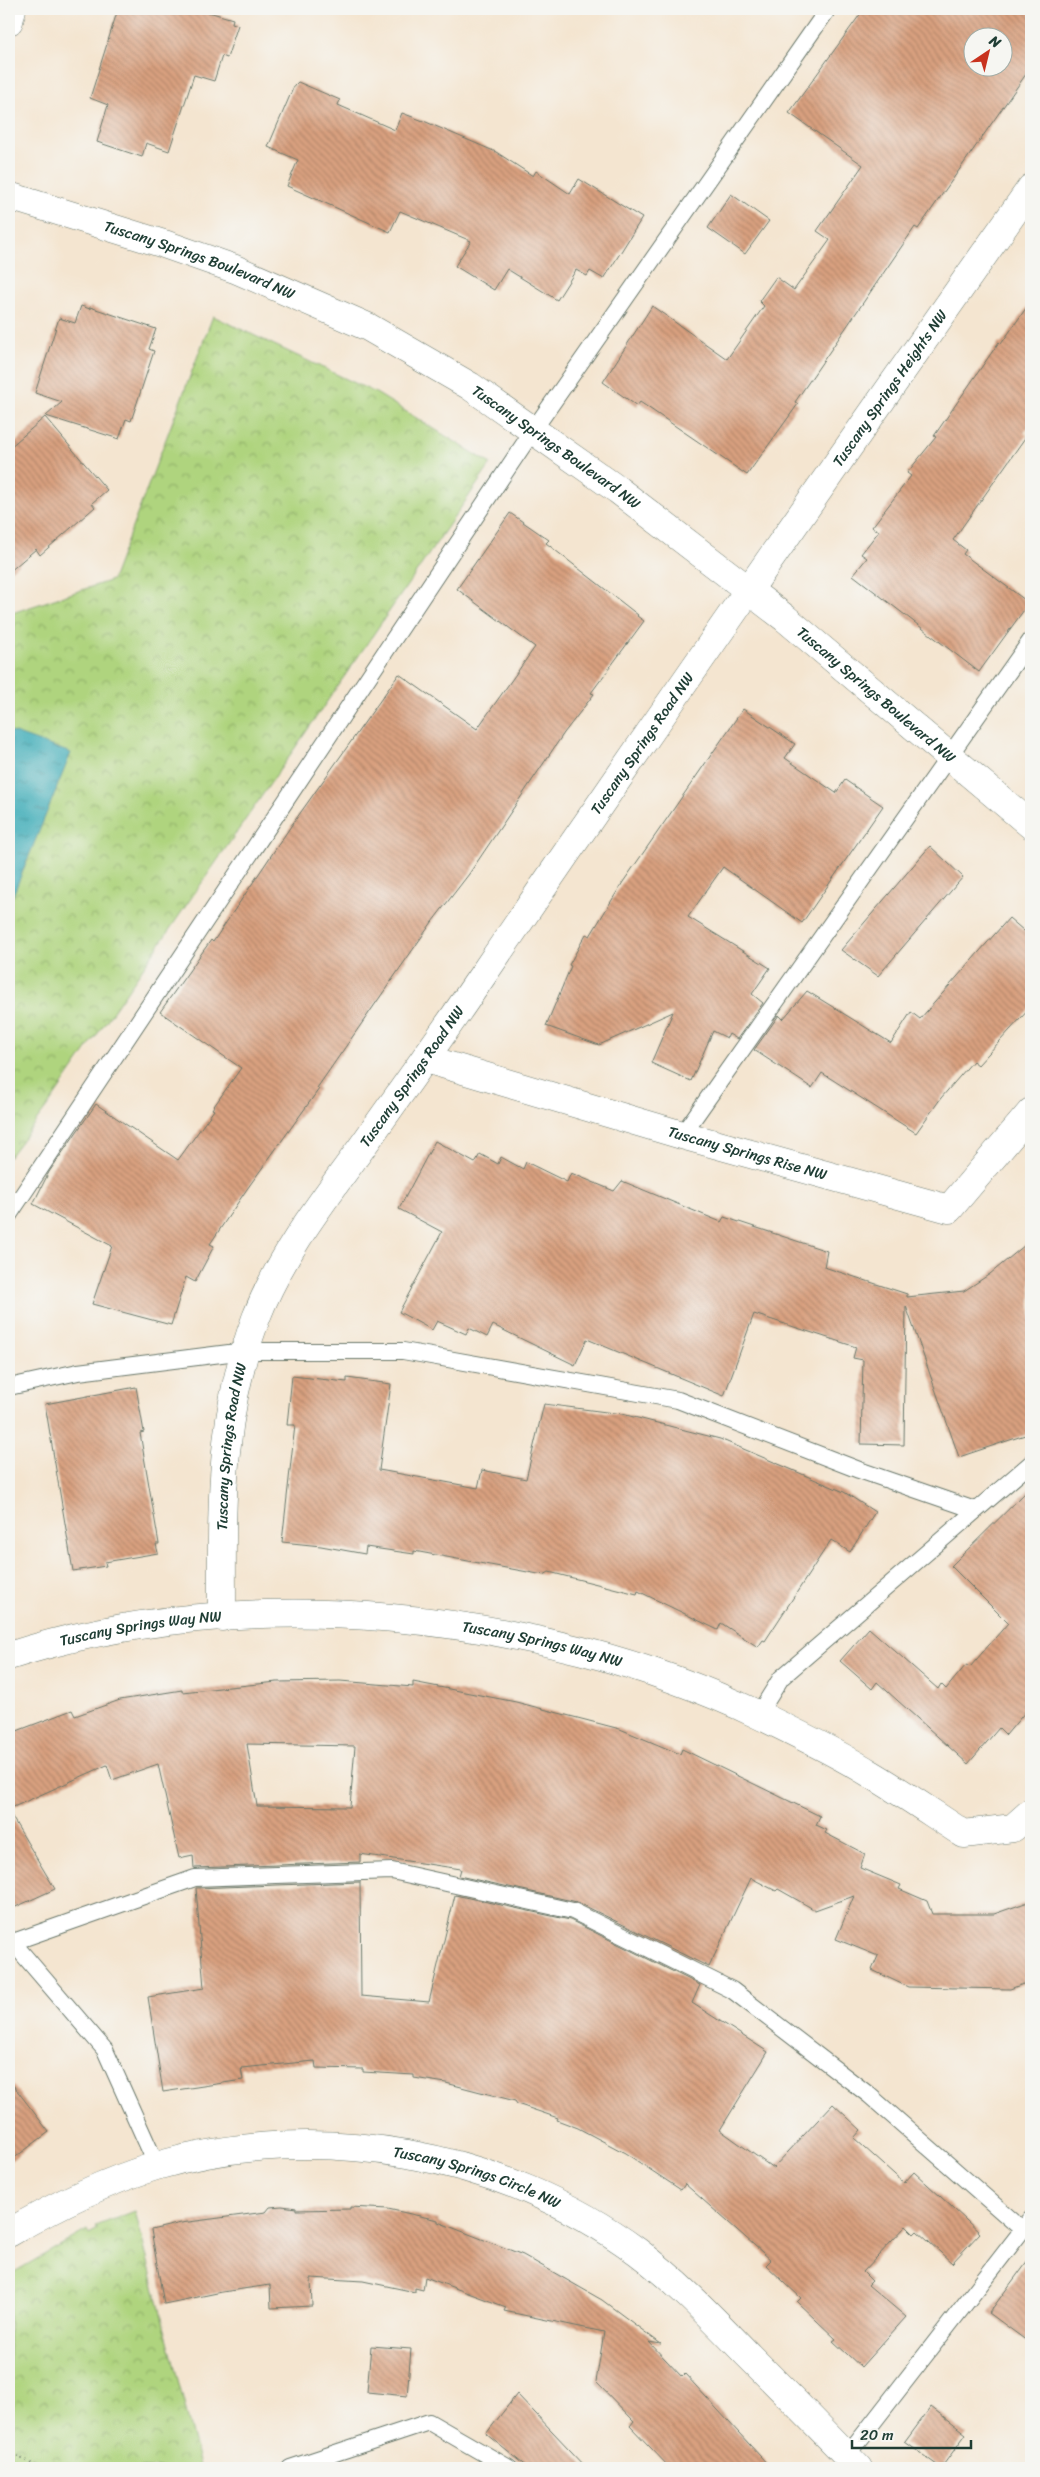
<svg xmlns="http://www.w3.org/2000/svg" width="1040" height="2477" viewBox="0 0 1040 2477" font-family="Sriracha,sans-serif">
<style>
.park{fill:url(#park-crowns);stroke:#678859}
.water{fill:url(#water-ripples);stroke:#2e7476}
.building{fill:url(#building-back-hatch);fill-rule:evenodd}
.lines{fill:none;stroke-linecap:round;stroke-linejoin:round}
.lane-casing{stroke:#6a786b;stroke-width:18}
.street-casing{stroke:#6a786b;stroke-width:29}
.path{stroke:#6a786b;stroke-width:3;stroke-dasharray:1 4;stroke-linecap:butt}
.lane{stroke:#fff;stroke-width:16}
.street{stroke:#fff;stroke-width:28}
.labels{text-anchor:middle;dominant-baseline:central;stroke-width:4;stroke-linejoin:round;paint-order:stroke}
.street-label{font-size:15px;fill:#1f3d34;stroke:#f6f6f2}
</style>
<defs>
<pattern id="park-crowns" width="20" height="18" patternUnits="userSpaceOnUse" patternTransform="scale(1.25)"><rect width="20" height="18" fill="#afd47e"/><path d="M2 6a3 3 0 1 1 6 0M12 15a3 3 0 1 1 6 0" fill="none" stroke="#8ead68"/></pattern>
<pattern id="water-ripples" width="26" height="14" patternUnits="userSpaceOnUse" patternTransform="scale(1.25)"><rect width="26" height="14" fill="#3cacb8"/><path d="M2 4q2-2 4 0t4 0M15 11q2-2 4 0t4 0" fill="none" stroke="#328d96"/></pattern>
<pattern id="building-back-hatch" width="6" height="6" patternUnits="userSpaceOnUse" patternTransform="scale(1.25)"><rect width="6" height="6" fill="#d9a07f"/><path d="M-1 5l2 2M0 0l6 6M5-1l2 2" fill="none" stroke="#af8469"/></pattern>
</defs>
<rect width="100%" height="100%" fill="#f6f6f2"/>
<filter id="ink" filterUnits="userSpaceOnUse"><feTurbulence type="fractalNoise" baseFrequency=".02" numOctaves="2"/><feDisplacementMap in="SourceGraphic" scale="10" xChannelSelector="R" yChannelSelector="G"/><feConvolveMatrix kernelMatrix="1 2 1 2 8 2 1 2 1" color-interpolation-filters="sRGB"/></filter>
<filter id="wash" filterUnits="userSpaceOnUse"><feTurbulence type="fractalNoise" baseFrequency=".0096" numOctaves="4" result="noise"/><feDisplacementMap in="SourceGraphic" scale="20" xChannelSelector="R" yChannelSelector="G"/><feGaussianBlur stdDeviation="1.12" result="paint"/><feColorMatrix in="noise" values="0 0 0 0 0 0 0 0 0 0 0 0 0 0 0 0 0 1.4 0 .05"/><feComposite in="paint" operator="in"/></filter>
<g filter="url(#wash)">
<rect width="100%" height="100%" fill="#f4e5d0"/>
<path class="park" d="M 213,316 L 376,393 L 491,464 L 47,1107 L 9,1157 L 9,614 L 112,580 Z
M 135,2211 L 200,2466 L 191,2468 L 9,2468 L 9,2275 L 87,2230 L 89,2234 L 98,2229 L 96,2226 Z"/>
<path class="water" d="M 9,731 L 71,753 L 9,905 Z"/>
<g id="blocks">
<path class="building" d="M 118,9 L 198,9 L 233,19 L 232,23 L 238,25 L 227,58 L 222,56 L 214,81 L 194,75 L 169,151 L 146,143 L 142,157 L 97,142 L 108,105 L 90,98 Z
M 864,9 L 1031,9 L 1031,67 L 918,229 L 915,227 L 795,402 L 798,404 L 747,475 L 640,402 L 637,406 L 603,382 L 652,306 L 727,359 L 764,306 L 759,301 L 776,277 L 794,290 L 830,240 L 817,231 L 863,165 L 789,113 ZM 972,38 L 1002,38 L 1002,68 L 972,68 Z
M 298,82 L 340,100 L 338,105 L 395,130 L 402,113 L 426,122 L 496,152 L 533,176 L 536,171 L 570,194 L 579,179 L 642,218 L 604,279 L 590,271 L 587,276 L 576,270 L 557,300 L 507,269 L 494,290 L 455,266 L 471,241 L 400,211 L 390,232 L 287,186 L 298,160 L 268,147 L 294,86 Z
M 731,194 L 769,221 L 745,254 L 708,228 Z
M 1031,301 L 1031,423 L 1024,433 L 1027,435 L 953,540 L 966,550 L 963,554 L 1029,603 L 979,672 L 853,575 L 867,558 L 861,554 L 879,531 L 872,527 L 911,476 L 907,473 L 936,437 L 934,436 L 999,342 L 1001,344 Z
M 81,306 L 90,309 L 90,307 L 156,329 L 149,349 L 154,351 L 131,421 L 126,419 L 119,439 L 46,416 L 62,402 L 35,393 L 59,318 L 75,323 Z
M 45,417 L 107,490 L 92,503 L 95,507 L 40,555 L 36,549 L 9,572 L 9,448 Z
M 510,513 L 549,540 L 546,543 L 638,615 L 637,616 L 644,621 L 591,693 L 594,694 L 564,733 L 469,874 L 432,922 L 317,1088 L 319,1089 L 247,1189 L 210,1244 L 214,1246 L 195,1282 L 186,1277 L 171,1325 L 92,1304 L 112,1246 L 33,1204 L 49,1172 L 96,1104 L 178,1160 L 214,1110 L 212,1109 L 241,1068 L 160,1012 L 211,940 L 213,942 L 291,826 L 399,674 L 477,729 L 535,647 L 457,589 Z
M 743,709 L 795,744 L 785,758 L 836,793 L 845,780 L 883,806 L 802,923 L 723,867 L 688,917 L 770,968 L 752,994 L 763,1003 L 737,1039 L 729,1034 L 727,1038 L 713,1031 L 691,1081 L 651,1063 L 673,1012 L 599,1045 L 546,1026 L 571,966 L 569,965 L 586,934 L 590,936 L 623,882 Z
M 930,846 L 963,877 L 878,976 L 841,950 Z
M 1009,918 L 1031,937 L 1031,1007 L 978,1065 L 973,1061 L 941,1098 L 916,1133 L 822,1073 L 812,1088 L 754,1050 L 779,1015 L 783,1019 L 807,991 L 891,1043 L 911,1012 L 920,1019 Z
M 435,1141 L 475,1163 L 480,1154 L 498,1164 L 501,1157 L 523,1169 L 526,1162 L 567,1182 L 571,1173 L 614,1191 L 622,1181 L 721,1222 L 724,1217 L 827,1251 L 824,1267 L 907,1294 L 907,1297 L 964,1291 L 990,1274 L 1031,1240 L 1031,1433 L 959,1457 L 906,1306 L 904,1445 L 861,1444 L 863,1360 L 853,1358 L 856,1347 L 754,1314 L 724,1396 L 587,1339 L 575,1365 L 493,1325 L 487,1337 L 469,1328 L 466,1334 L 437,1321 L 432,1330 L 399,1312 L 442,1232 L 399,1209 Z
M 292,1376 L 347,1382 L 347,1378 L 391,1384 L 379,1470 L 478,1488 L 482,1470 L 526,1479 L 544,1404 L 622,1414 L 720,1439 L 844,1492 L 875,1512 L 850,1552 L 831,1540 L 765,1641 L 763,1640 L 758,1647 L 721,1623 L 718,1630 L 638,1591 L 637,1594 L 549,1572 L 544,1575 L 414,1551 L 414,1554 L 366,1547 L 365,1554 L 321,1546 L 282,1542 L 295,1425 L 287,1425 Z
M 136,1387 L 144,1432 L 140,1433 L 159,1544 L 156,1544 L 158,1553 L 105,1562 L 106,1566 L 73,1571 L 45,1404 Z
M 1031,1487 L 1031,1705 L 1006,1735 L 999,1728 L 968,1764 L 877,1682 L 872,1689 L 840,1661 L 869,1628 L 938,1689 L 941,1684 L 946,1689 L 966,1665 L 970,1667 L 1008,1623 L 951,1566 Z
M 340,1681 L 413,1687 L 413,1682 L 516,1702 L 620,1729 L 680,1754 L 682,1749 L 820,1816 L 816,1825 L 827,1830 L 825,1833 L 865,1854 L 860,1868 L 901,1885 L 899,1889 L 927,1901 L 932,1914 L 994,1914 L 1031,1901 L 1031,1981 L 1010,1989 L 908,1987 L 872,1970 L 878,1956 L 836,1939 L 854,1896 L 815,1910 L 778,1889 L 776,1891 L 751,1878 L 709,1967 L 577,1902 L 459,1876 L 461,1869 L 360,1854 L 360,1862 L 194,1868 L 193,1855 L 179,1858 L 158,1764 L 112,1780 L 107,1765 L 9,1809 L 9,1734 L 72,1710 L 75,1716 L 120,1700 L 182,1690 L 182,1692 L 277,1682 ZM 247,1744 L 355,1746 L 350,1807 L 257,1806 Z
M 9,1812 L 55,1889 L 9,1910 Z
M 360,1882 L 361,1996 L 429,2002 L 455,1895 L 570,1920 L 700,1985 L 692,2003 L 768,2052 L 720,2130 L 773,2168 L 833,2104 L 861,2130 L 854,2138 L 904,2183 L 914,2172 L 980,2233 L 952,2263 L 917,2231 L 914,2234 L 906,2226 L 863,2272 L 872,2281 L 868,2285 L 906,2317 L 861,2367 L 833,2341 L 836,2339 L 797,2302 L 801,2298 L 766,2265 L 771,2260 L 685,2184 L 681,2190 L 625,2153 L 578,2128 L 557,2120 L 558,2118 L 517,2104 L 515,2101 L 446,2083 L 414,2078 L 414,2075 L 363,2072 L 363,2069 L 316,2068 L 315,2061 L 241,2068 L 243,2080 L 163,2092 L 148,1997 L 204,1988 L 196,1888 Z
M 9,2080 L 49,2132 L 9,2162 Z
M 282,2206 L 296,2208 L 296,2210 L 350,2209 L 350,2207 L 388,2209 L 438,2220 L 438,2222 L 523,2255 L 602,2300 L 661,2344 L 649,2342 L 682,2377 L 685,2374 L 771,2468 L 670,2468 L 630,2426 L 634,2421 L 596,2382 L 604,2332 L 504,2311 L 506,2307 L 425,2277 L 423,2290 L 415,2288 L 415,2292 L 363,2281 L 311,2278 L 312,2306 L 271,2308 L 270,2285 L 222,2292 L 164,2304 L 151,2230 L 181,2223 L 266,2212 L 270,2207 Z
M 1031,2256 L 1031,2344 L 989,2313 Z
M 371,2346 L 411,2349 L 407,2396 L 367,2392 Z
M 517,2394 L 587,2468 L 528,2468 L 486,2434 Z
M 931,2407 L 966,2434 L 941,2468 L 905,2442 Z"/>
</g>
</g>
<g filter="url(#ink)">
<use href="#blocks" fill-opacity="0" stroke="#6a786b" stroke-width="1"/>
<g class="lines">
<g class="lane-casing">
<path id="lane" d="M 682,1135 L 1031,640
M 9,1215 L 534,429 L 828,9
M 9,1387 L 78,1372 L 245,1351 L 403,1351 L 678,1400 L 859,1470 L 975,1510
M 758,1715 L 781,1678 L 1031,1463
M 9,1938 L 105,2050 L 157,2166
M 13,1942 L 195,1878 L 392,1871 L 573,1911 L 732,1990 L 869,2095 L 1023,2230
M 847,2456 L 1031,2219
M 290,2468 L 429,2422 L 509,2468"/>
</g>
<g class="street-casing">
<g id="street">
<path d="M 9,21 L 12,9"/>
<path id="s1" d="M 9,196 L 164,244 L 235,269 L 368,327 L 470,386 L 618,490 L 785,618 L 1031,825"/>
<path id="s2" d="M 426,1059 L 682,1135 L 949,1209 L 1031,1112"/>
<path id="s3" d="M 222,1617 C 222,1511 218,1420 256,1318 C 281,1254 322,1202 362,1147 C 401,1092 440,1038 478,982 C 660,716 845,451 1031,188"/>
<path id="s4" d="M 9,1656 C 242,1580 539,1610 759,1715 C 796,1733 836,1752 871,1774 C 903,1793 933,1814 964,1834 L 1013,1828 L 1031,1812"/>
<path id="s5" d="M 9,2233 C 56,2205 104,2182 156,2166 C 317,2119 503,2152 638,2252 C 679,2283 713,2319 749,2356 C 786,2393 823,2430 859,2468"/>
</g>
</g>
<path class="path" d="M 9,2450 L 38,2468"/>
<use href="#lane" class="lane"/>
<use href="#street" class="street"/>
</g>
</g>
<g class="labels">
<g class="street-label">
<text stroke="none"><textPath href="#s1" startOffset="201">Tuscany Springs Boulevard NW</textPath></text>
<text stroke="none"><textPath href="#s3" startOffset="1429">Tuscany Springs Heights NW</textPath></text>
<text stroke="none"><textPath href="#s1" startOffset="606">Tuscany Springs Boulevard NW</textPath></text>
<text stroke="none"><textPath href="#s1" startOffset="1011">Tuscany Springs Boulevard NW</textPath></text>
<text stroke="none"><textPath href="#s3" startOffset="996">Tuscany Springs Road NW</textPath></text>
<text stroke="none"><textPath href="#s3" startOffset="591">Tuscany Springs Road NW</textPath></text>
<text stroke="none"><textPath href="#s2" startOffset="335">Tuscany Springs Rise NW</textPath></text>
<text stroke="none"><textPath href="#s3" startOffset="171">Tuscany Springs Road NW</textPath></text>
<text stroke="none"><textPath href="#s4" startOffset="135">Tuscany Springs Way NW</textPath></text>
<text stroke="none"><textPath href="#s4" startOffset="540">Tuscany Springs Way NW</textPath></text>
<text stroke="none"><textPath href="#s5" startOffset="489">Tuscany Springs Circle NW</textPath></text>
</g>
</g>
<rect width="1040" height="2477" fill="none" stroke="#f6f6f2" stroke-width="30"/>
<g transform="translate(988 52) rotate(35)"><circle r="24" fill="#f6f6f2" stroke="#a0aca6"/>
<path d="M0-4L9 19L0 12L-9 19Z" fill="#c8321e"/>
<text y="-8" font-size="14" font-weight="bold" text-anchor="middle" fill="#1f3d34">N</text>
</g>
<path d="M852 2440v8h119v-8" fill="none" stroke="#1f3d34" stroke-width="2.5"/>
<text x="860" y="2440" font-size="15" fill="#1f3d34" stroke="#f6f6f2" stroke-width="4" paint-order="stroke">20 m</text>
</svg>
